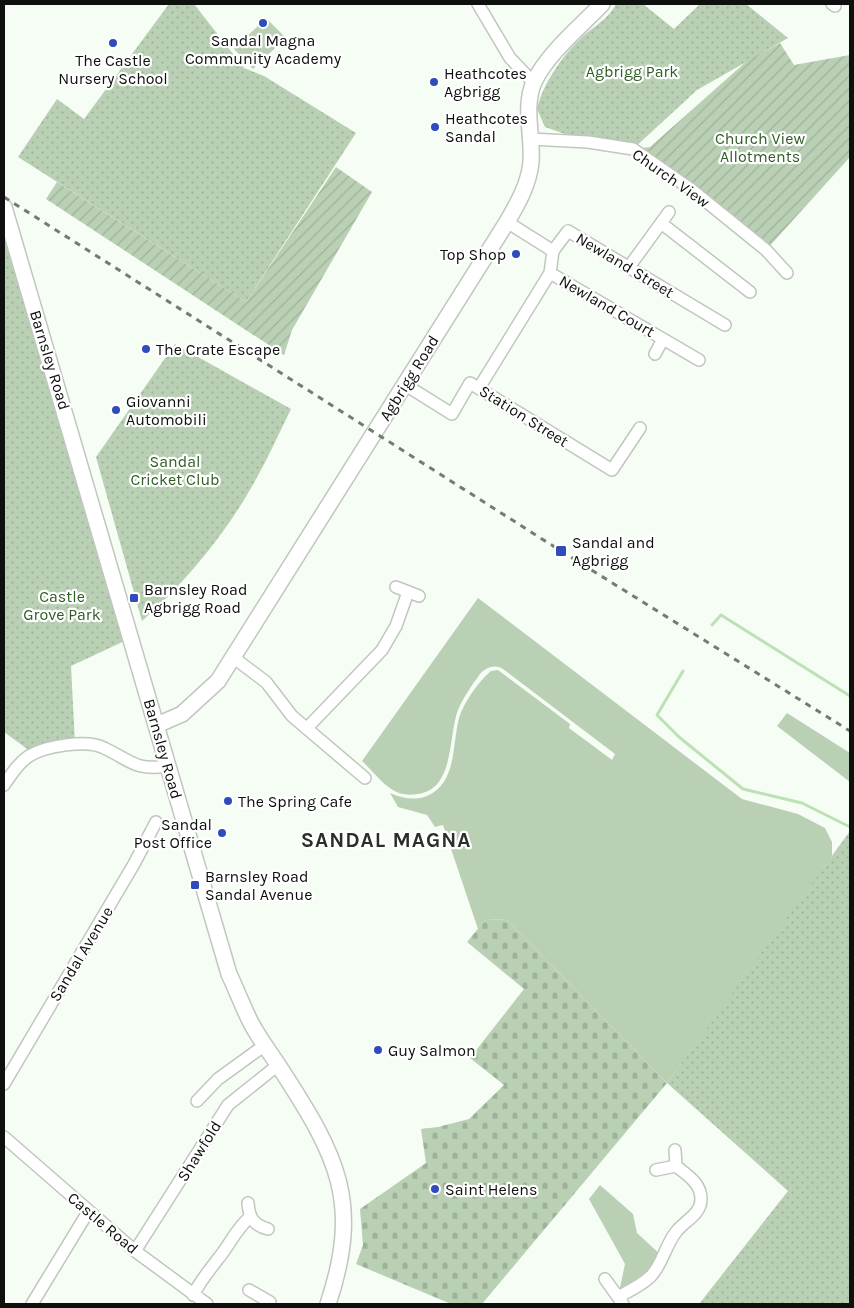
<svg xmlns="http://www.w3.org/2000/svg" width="854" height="1308" viewBox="0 0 854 1308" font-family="Karla,sans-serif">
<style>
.grass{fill:#b9d0b5}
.cemetery{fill:url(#cemetery-stones)}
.park{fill:url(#park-dots)}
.garden{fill:url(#garden-furrows)}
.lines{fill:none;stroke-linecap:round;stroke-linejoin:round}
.stream{stroke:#bce1b4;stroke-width:3}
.minor-casing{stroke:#c0c7bf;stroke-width:14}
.major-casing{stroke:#c0c7bf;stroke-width:18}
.minor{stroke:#fff;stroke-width:11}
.major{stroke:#fff;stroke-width:15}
.rail{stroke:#757a74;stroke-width:3;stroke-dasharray:6 6;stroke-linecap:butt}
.poi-dot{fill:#2f4bbc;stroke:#fff;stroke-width:2}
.labels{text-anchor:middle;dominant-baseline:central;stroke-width:4.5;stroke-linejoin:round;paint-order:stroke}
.poi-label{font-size:16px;fill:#0e100d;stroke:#fff;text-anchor:start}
.park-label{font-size:16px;fill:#2e5d23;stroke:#fff}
.street-label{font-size:16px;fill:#0e100d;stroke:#fff}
.district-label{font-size:21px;font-weight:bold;letter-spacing:1px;fill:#2a3029;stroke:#fff}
</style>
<defs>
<pattern id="cemetery-stones" width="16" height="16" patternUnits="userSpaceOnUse" patternTransform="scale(1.25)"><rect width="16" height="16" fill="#b9d0b5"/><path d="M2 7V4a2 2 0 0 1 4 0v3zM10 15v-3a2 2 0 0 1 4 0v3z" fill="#9eb29a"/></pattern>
<pattern id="park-dots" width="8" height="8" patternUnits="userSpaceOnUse" patternTransform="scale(1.25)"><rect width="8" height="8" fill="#b9d0b5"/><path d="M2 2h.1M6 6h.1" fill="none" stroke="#9eb29a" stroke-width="1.8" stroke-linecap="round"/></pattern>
<pattern id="garden-furrows" width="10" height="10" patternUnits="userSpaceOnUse" patternTransform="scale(1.25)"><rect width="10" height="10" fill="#b9d0b5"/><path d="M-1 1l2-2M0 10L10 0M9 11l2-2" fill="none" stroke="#9eb29a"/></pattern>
</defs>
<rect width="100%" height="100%" fill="#f6fdf4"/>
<path class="grass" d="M 266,18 L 286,38 L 253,69 L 234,49 Z
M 478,598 L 742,799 L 798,814 L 825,828 L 832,842 L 832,855 L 829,863 L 667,1083 L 507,920 L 486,919 L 478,929 L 443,825 L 435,827 L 427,815 L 398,807 L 390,793 C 402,798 414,801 427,796 C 457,783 452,745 459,718 C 464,702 478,682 491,671 L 498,670 L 570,724 L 569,728 L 612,760 L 615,754 L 503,669 C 494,664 487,667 480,674 C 472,685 463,698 458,710 C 448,736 455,789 418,794 C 412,795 405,795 399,793 C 385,788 373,771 362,761 Z
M 787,713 L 850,753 L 850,782 L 777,726 Z
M 600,1185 L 633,1214 L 637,1233 L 663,1257 L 658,1269 L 618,1297 L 625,1264 L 589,1199 Z"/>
<path class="cemetery" d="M 486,919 L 507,920 L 667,1083 L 482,1304 L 451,1304 L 356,1264 L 363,1245 L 360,1209 L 426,1163 L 421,1129 L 438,1127 L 469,1119 L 504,1085 L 470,1058 L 524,989 L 467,942 Z"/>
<path class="park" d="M 169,4 L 194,4 L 244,68 L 264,76 L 356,133 L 246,302 L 18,157 L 57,99 L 84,119 Z
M 616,4 L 643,4 L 674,29 L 700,4 L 746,4 L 788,38 L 697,90 L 633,149 L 588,142 L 545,127 L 537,109 C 543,83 563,55 583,36 C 595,26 609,18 616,4 Z
M 4,213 L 131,638 L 71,666 L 75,744 L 34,754 L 4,732 Z
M 175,344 L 291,409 C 279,433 268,458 255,481 C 227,532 186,582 142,621 L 96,457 Z
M 850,831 L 850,1304 L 699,1304 L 788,1191 L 667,1083 Z"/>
<path class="garden" d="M 780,43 L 794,65 L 850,55 L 850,157 L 766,250 L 633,149 L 650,147 L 748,60 Z
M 336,167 L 372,192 L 292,330 L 284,355 L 46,199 L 57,182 L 246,302 Z"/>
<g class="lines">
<path class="stream" d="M 712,625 L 721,615 L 850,696
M 683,671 L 657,715 L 679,737 L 743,789 L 802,803 L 850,827"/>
<g class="minor-casing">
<path id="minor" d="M 478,4 L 510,58 L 534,83
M 832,4 L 835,6
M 530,139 L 588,142 L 633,149 L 692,190 L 766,250 L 787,273
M 507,222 L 553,251 L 568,231 L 725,325
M 661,223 L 750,292
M 629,267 L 669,212
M 550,273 L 699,360
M 655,354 L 663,339
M 404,384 L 452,414 L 470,383 L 612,470 L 640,428
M 479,388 L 550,273 L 553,251
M 396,587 L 419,596
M 234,658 L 266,682 L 292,716 L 365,778
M 307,728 L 382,650 L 396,626 L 408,592
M 4,785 C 11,775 18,763 29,756 C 45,746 87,739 104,748 C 132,761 134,771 169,766
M 4,1084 L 134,864 L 156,822
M 197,1101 L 218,1079 L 265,1045
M 4,1137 L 135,1251 L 207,1304
M 656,1170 L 676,1166 L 675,1150
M 248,1203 C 249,1217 253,1225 268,1229
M 135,1251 L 228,1105 L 278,1065
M 605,1279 L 623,1304
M 249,1290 L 270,1302 L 269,1304
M 193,1295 C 201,1280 210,1269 221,1255 C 231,1242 237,1228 250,1217
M 618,1297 C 629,1291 642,1285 651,1276 C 663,1263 665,1246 676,1232 C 684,1221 701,1215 701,1199 C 701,1183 687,1175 676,1166
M 32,1304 L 88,1212"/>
</g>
<g class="major-casing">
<path id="major" d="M 4,207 L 229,974 C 237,991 243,1007 251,1023 C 260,1040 272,1055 282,1071 C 337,1156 362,1202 328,1304
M 157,725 L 182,714 L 218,681 L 507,222 C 518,203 529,184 531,162 C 533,136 523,107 534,82 C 547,54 581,26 602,4"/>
</g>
<use href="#minor" class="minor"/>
<use href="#major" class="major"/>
<path class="rail" d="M 4,197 L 561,551 L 850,731"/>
</g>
<g class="poi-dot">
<circle cx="263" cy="23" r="5"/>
<circle cx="113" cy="43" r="5"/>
<circle cx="434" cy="82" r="5"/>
<circle cx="435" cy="127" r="5"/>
<circle cx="516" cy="254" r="5"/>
<circle cx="146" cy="349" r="5"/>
<circle cx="116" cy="410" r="5"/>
<rect x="555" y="545" width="12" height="12" rx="2.5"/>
<rect x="129" y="593" width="10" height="10" rx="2.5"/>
<circle cx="228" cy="801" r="5"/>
<circle cx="222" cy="833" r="5"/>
<rect x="190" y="880" width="10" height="10" rx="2.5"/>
<circle cx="378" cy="1050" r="5"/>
<circle cx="435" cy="1189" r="5"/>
</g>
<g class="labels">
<g class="poi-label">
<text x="263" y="40" text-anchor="middle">Sandal Magna<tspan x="263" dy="18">Community Academy</tspan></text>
<text x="113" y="60" text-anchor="middle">The Castle<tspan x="113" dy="18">Nursery School</tspan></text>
<text x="444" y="73">Heathcotes<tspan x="444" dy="18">Agbrigg</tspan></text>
<text x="445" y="118">Heathcotes<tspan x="445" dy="18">Sandal</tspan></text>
<text x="506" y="254" text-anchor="end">Top Shop</text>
<text x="156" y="349">The Crate Escape</text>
<text x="126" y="401">Giovanni<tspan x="126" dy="18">Automobili</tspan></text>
<text x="572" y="542">Sandal and<tspan x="572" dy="18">Agbrigg</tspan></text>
<text x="144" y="589">Barnsley Road<tspan x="144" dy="18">Agbrigg Road</tspan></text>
<text x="238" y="801">The Spring Cafe</text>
<text x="212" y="824" text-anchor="end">Sandal<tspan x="212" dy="18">Post Office</tspan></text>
<text x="205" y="876">Barnsley Road<tspan x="205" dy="18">Sandal Avenue</tspan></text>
<text x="388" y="1050">Guy Salmon</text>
<text x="445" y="1189">Saint Helens</text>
</g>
<g class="park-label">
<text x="632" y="71">Agbrigg Park</text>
<text x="760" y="138">Church View<tspan x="760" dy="18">Allotments</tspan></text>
<text x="175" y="461">Sandal<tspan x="175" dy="18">Cricket Club</tspan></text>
<text x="62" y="596">Castle<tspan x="62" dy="18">Grove Park</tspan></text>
</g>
<g class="street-label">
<text transform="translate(671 178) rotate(35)">Church View</text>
<text transform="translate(625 265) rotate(31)">Newland Street</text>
<text transform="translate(607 306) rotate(30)">Newland Court</text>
<text transform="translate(50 360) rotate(73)">Barnsley Road</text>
<text transform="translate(409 378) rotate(-58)">Agbrigg Road</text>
<text transform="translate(524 416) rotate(32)">Station Street</text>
<text transform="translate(163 749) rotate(74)">Barnsley Road</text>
<text transform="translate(81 954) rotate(-59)">Sandal Avenue</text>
<text transform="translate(199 1151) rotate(-58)">Shawfold</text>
<text transform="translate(103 1223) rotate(40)">Castle Road</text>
</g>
<g class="district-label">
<text x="386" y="840">SANDAL MAGNA</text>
</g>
</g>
<rect width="854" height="1308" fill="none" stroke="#0e100d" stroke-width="10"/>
</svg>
